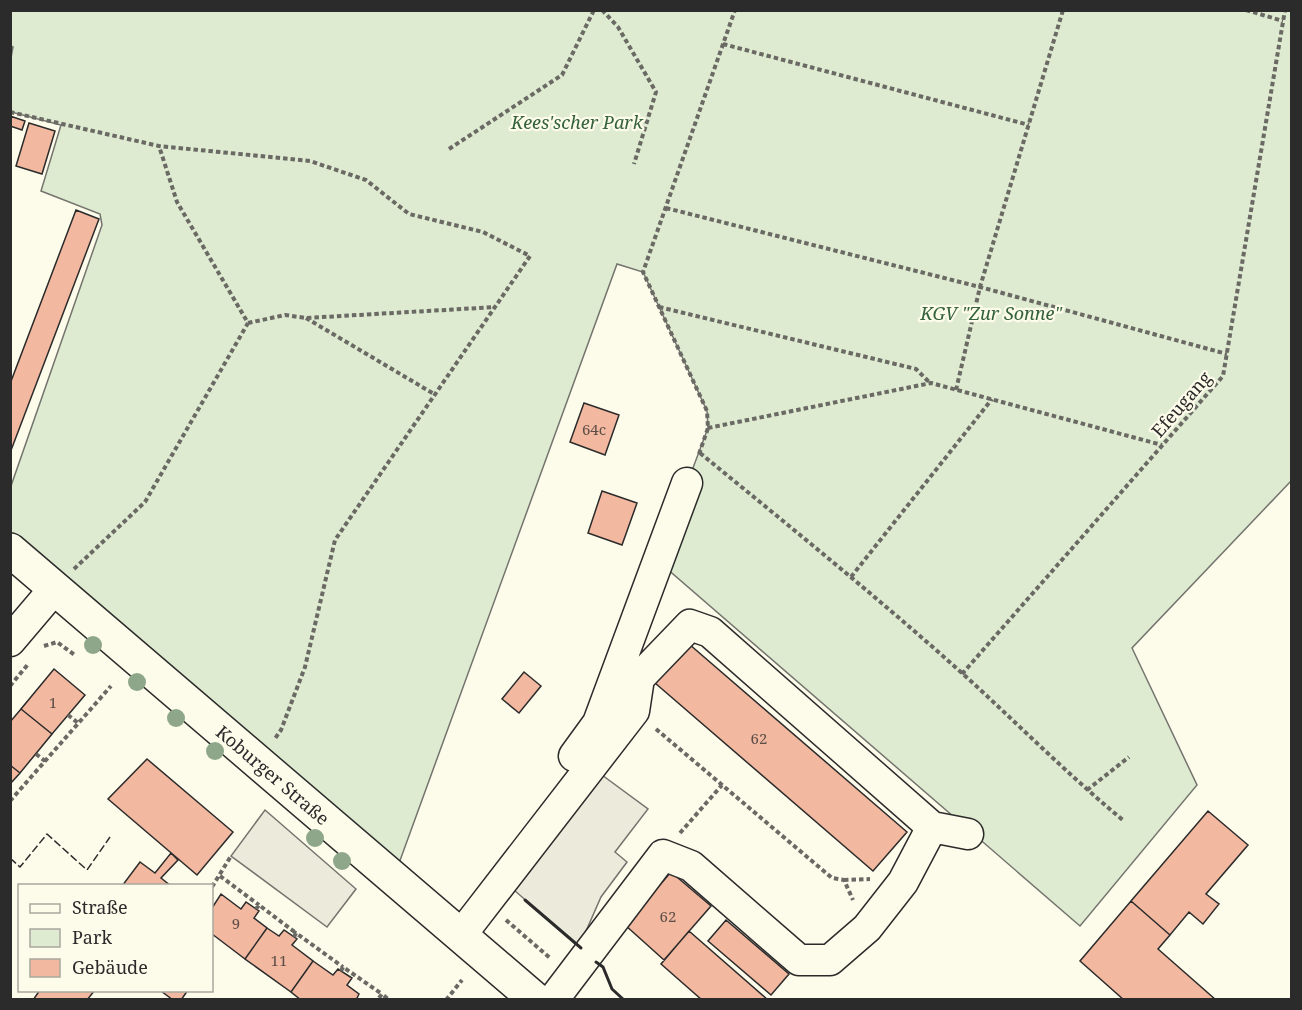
<svg xmlns="http://www.w3.org/2000/svg" width="1302" height="1010" viewBox="0 0 1302 1010" font-family="'Noto Serif',serif">
<style>
.green{fill:#deebd1;stroke:#74746e;stroke-width:1.5}
.parking{fill:#eceadb;stroke:#74746e;stroke-width:1.5}
.building{fill:#f2b8a0;stroke:#2b2b2b;stroke-width:1.5}
.lines{fill:none;stroke-linecap:round;stroke-linejoin:round}
.minor-casing{stroke:#2b2b2b;stroke-width:33}
.major-casing{stroke:#2b2b2b;stroke-width:36}
.path{stroke:#6a6964;stroke-width:4;stroke-dasharray:4.5 3;stroke-linecap:butt}
.minor{stroke:#fdfbea;stroke-width:30}
.major{stroke:#fdfbea;stroke-width:33}
.fence{stroke:#2b2b2b;stroke-width:1.5;stroke-dasharray:8 3;stroke-linecap:butt}
.wall{stroke:#2b2b2b;stroke-width:3}
.tree{fill:#8ea78a}
.labels{text-anchor:middle;dominant-baseline:central;stroke-width:4.5;stroke-linejoin:round;paint-order:stroke}
.number-label{font-size:15px;fill:#5d4e48}
.park-label{font-size:18px;font-style:italic;fill:#34623c;stroke:#fdfbea}
.street-label{font-size:18px;fill:#2b2b2b;stroke:#fdfbea}
</style>
<rect width="100%" height="100%" fill="#fdfbea"/>
<path class="green" d="M 11,11 L 1291,11 L 1291,481 L 1132,648 L 1197,785 L 1080,926 L 658,561 L 708,428 L 707,411 L 643,272 L 617,264 L 394,877 L 11,550 L 11,486 L 102,225 L 100,214 L 41,191 L 61,125 L 11,112 L 10,63 L 13,47 L 11,46 Z"/>
<path class="parking" d="M 602,775 L 648,809 L 615,852 L 627,862 L 601,897 L 579,947 L 514,890 Z
M 265,810 L 356,889 L 327,927 L 231,856 Z"/>
<path class="building" d="M 10,116 L 25,121 L 22,130 L 10,126 Z
M 29,123 L 55,131 L 42,174 L 16,166 Z
M 76,210 L 99,219 L 10,453 L 10,384 Z
M 584,403 L 619,415 L 605,455 L 570,442 Z
M 602,491 L 637,503 L 622,545 L 588,533 Z
M 689,644 L 907,832 L 873,871 L 655,683 Z
M 54,669 L 85,695 L 52,734 L 21,709 Z
M 524,672 L 541,686 L 519,713 L 502,699 Z
M 21,709 L 52,734 L 20,773 L 10,765 L 10,722 Z
M 147,759 L 233,832 L 197,875 L 108,799 Z
M 10,765 L 20,773 L 10,784 Z
M 1208,811 L 1248,845 L 1206,894 L 1219,904 L 1203,924 L 1189,912 L 1170,935 L 1131,901 Z
M 171,853 L 178,860 L 161,878 L 171,886 L 122,886 L 140,862 L 155,873 Z
M 671,872 L 711,906 L 664,960 L 625,925 Z
M 221,894 L 241,909 L 246,902 L 259,911 L 254,918 L 267,928 L 245,959 L 212,934 L 212,908 Z
M 1131,901 L 1170,935 L 1158,949 L 1216,1000 L 1124,1000 L 1080,961 Z
M 726,920 L 789,974 L 771,995 L 708,941 Z
M 267,928 L 279,936 L 284,930 L 297,939 L 292,945 L 313,961 L 291,992 L 245,959 Z
M 689,931 L 768,1000 L 702,1000 L 661,964 Z
M 313,961 L 333,975 L 338,969 L 352,978 L 347,985 L 359,994 L 356,1000 L 301,1000 L 291,992 Z
M 40,990 L 95,990 L 87,1000 L 33,1000 Z
M 188,990 L 181,1000 L 173,1000 L 161,991 Z"/>
<g class="lines">
<g class="minor-casing">
<path id="minor" d="M 10,641 L 55,588
M 574,756 L 598,723 L 687,483
M 461,935 L 634,711 L 639,678 L 690,625 L 710,632 L 932,827
M 553,1000 L 663,855 L 691,866 L 799,960 L 830,960 L 867,928 L 903,882 L 932,827 L 968,834"/>
</g>
<g class="major-casing">
<g id="major">
<path id="s1" d="M 10,550 L 536,1000"/>
</g>
</g>
<path class="path" d="M 602,10 L 618,27 L 656,92 L 634,164
M 1246,10 L 1283,21
M 723,44 L 1029,125
M 10,112 L 159,146 L 310,161 L 366,180 L 409,214 L 483,232 L 530,256 L 335,540 L 305,667 L 281,730 L 274,740
M 449,149 L 562,75 L 594,10
M 666,208 L 980,287 L 1227,354
M 659,307 L 916,369 L 930,383
M 306,318 L 434,394
M 248,323 L 285,315 L 306,318 L 496,307
M 956,390 L 980,287 L 1063,10
M 708,428 L 931,383 L 1162,445
M 700,453 C 788,525 877,597 962,673 C 1016,722 1067,774 1124,821
M 699,454 L 708,428 L 707,411 L 643,272 L 735,10
M 74,569 L 145,502 L 248,323 L 177,202 L 159,146
M 851,577 L 992,399
M 44,646 L 57,642 L 76,656
M 962,674 L 1223,376 L 1285,10
M 10,686 L 29,663
M 68,715 L 78,723
M 656,729 L 832,878 L 844,880 L 853,900
M 36,754 L 45,761
M 1087,790 L 1129,757
M 10,801 L 111,686
M 680,833 L 722,785
M 220,876 L 259,905
M 844,880 L 870,879
M 212,887 L 231,856
M 256,909 L 259,905 L 296,933
M 506,920 L 550,958
M 294,937 L 296,933 L 343,967
M 341,971 L 343,967 L 382,994
M 379,998 L 382,994 L 389,1000
M 446,1000 L 462,980"/>
<use href="#minor" class="minor"/>
<use href="#major" class="major"/>
<path class="fence" d="M 10,858 L 20,867 L 47,834 L 87,870 L 110,837"/>
<path class="wall" d="M 525,900 L 581,948
M 596,962 L 603,967 L 612,989 L 624,1000"/>
</g>
<g class="tree">
<circle cx="93" cy="645" r="9"/>
<circle cx="137" cy="682" r="9"/>
<circle cx="176" cy="718" r="9"/>
<circle cx="215" cy="751" r="9"/>
<circle cx="315" cy="838" r="9"/>
<circle cx="342" cy="861" r="9"/>
</g>
<g class="labels">
<g class="number-label">
<text x="594" y="429">64c</text>
<text x="53" y="702">1</text>
<text x="759" y="738">62</text>
<text x="668" y="916">62</text>
<text x="236" y="923">9</text>
<text x="279" y="960">11</text>
</g>
<g class="park-label">
<text x="577" y="122">Kees'scher Park</text>
<text x="991" y="313">KGV "Zur Sonne"</text>
</g>
<g class="street-label">
<text transform="translate(1181 404) rotate(-49)">Efeugang</text>
<text stroke="none"><textPath href="#s1" startOffset="346">Koburger Straße</textPath></text>
</g>
</g>
<rect width="1302" height="1010" fill="none" stroke="#2b2b2b" stroke-width="24"/>
<rect x="18" y="884" width="195" height="108" fill="#fdfbea" stroke="#a9a89e" stroke-width="1.5"/>
<rect x="30" y="904" width="30" height="9" fill="#fdfbea" stroke="#a9a89e" stroke-width="1.5"/>
<text x="72" y="914" font-size="18" fill="#2b2b2b">Straße</text>
<rect x="30" y="929" width="30" height="18" fill="#deebd1" stroke="#a9a89e" stroke-width="1.5"/>
<text x="72" y="944" font-size="18" fill="#2b2b2b">Park</text>
<rect x="30" y="959" width="30" height="18" fill="#f2b8a0" stroke="#a9a89e" stroke-width="1.5"/>
<text x="72" y="974" font-size="18" fill="#2b2b2b">Gebäude</text>
</svg>
